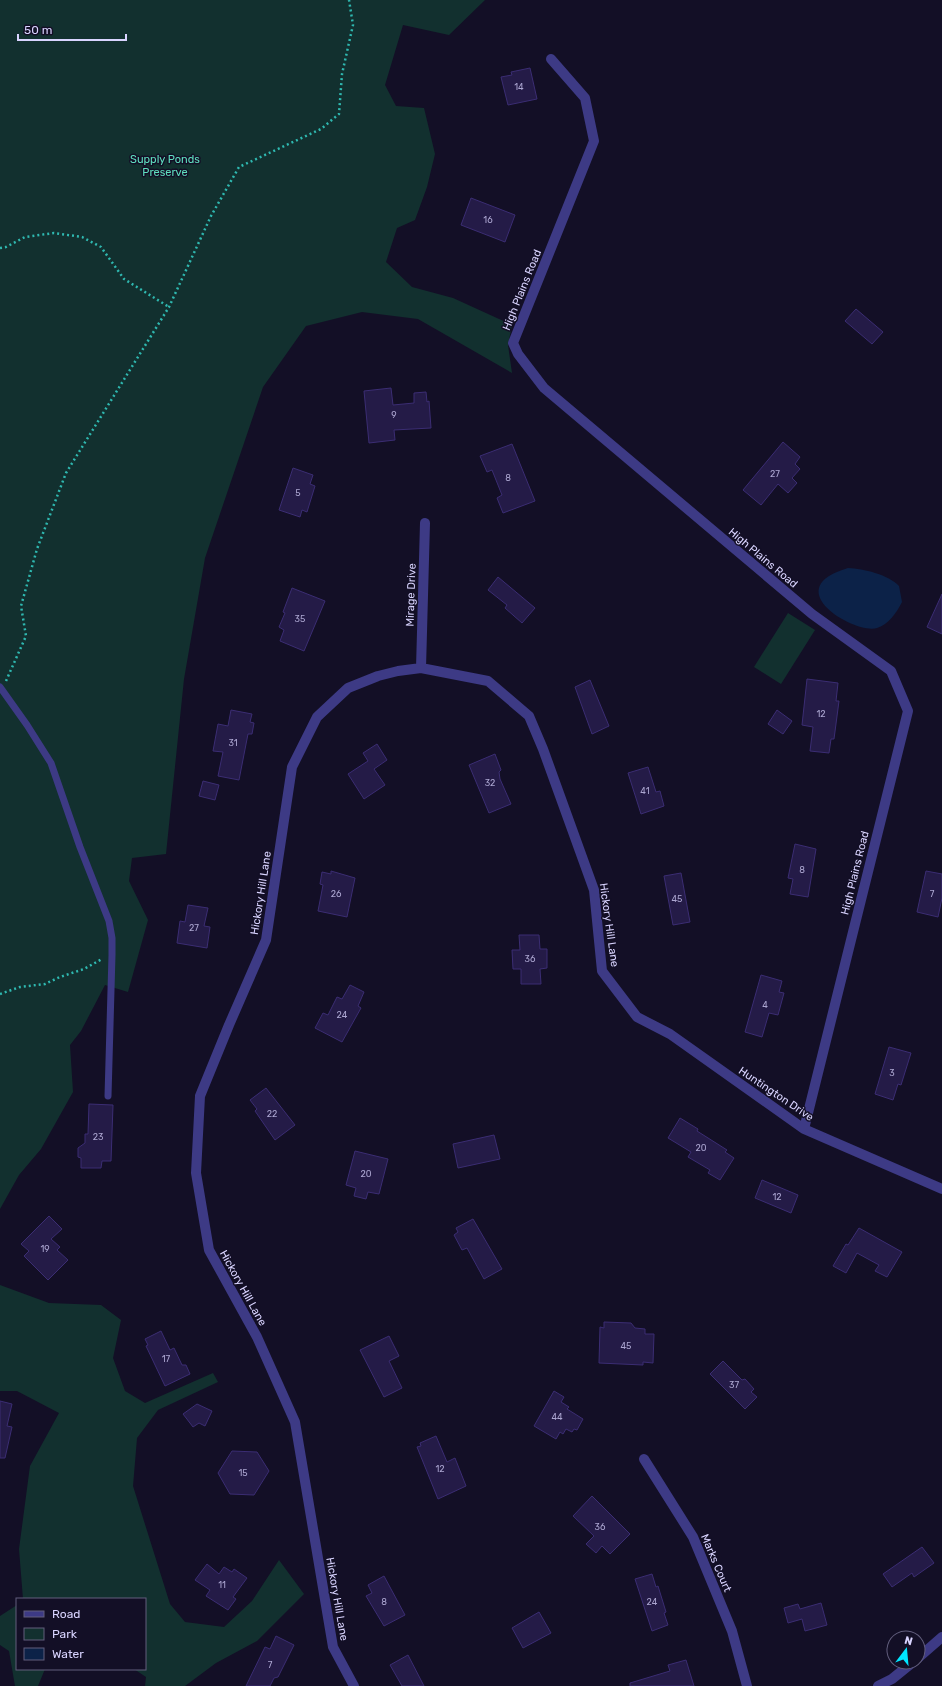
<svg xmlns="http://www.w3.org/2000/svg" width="942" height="1686" viewBox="0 0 942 1686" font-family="Rubik,sans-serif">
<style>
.green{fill:#12302f}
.water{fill:#0c2248}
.building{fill:#241b47;stroke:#3b2d73}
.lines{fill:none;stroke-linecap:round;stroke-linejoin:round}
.path{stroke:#2fb8b0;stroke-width:2.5;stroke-dasharray:2 3;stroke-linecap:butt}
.service{stroke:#3d3a85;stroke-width:7}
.minor{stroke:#3d3a85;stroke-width:10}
.tertiary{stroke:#3d3a85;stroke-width:10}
.labels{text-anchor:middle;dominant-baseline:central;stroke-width:3;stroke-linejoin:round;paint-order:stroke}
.number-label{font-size:9px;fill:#aca6d1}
.park-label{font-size:11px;fill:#5fe0c0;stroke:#130f26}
.street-label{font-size:11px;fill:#d9d4ff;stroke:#130f26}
</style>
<rect width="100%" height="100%" fill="#130f26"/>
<path class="green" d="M 0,0 L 485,0 L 449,35 L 403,25 L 385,85 L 396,106 L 424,108 L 435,154 L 427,187 L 415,220 L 397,228 L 386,262 L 412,287 L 453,298 L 512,325 L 508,345 L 512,373 L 418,319 L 362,312 L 306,326 L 263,387 L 205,558 L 184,679 L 166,854 L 132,858 L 129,881 L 148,920 L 128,992 L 105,985 L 81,1031 L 70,1045 L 73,1092 L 41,1149 L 19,1175 L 0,1209 Z
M 788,613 L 815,630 L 781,684 L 754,667 Z
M 0,1285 L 49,1303 L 101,1305 L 121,1320 L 113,1358 L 125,1391 L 145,1403 L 213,1373 L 218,1382 L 158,1410 L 137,1438 L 133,1486 L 170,1604 L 185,1622 L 224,1627 L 252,1601 L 279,1560 L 304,1594 L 257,1641 L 216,1663 L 185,1686 L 145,1686 L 146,1677 L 134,1669 L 145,1669 L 145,1599 L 23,1599 L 19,1549 L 30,1466 L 59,1413 L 17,1391 L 0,1391 Z
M 17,1605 L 17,1669 L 45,1669 L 38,1686 L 15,1686 L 9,1651 L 0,1645 L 0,1616 Z"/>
<path class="water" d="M 848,568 C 864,569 887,574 899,586 L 902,602 C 897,612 889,624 877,628 C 856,635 776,589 848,568 Z"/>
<path class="building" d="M 530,68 L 537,99 L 508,105 L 501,77 L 512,75 L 511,72 Z
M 471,198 L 515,215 L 505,242 L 461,225 Z
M 856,309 L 883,332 L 872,344 L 845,321 Z
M 391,388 L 393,405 L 414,403 L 414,393 L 426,392 L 427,402 L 429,401 L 431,428 L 394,430 L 395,440 L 369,443 L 364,391 Z
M 783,442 L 800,457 L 795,464 L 800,469 L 792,478 L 797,483 L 788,493 L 778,484 L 761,505 L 743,490 Z
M 512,444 L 535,501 L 503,513 L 497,498 L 502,495 L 492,470 L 487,472 L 480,456 Z
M 293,468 L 313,475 L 310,484 L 315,486 L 307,512 L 302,510 L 300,517 L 279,510 Z
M 498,577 L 535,608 L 522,623 L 505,608 L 507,605 L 488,590 Z
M 292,588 L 325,601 L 304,651 L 280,641 L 284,630 L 279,627 L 285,613 L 283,612 Z
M 942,594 L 942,634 L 927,627 Z
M 807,679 L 838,683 L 836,701 L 839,701 L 834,739 L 831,739 L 829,753 L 810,751 L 813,727 L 802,725 Z
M 590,680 L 609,726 L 592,734 L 575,687 Z
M 231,710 L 252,714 L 250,722 L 254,723 L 252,734 L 248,734 L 239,780 L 218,776 L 223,752 L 213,751 L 218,724 L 228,726 Z
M 777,710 L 792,721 L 783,734 L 768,724 Z
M 377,744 L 387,760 L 374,769 L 385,785 L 364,799 L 348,774 L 368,761 L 363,753 Z
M 495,754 L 501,770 L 499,772 L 500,779 L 511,804 L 489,813 L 469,765 Z
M 648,767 L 656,792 L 660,791 L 664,806 L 641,814 L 628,773 Z
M 203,781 L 219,785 L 215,800 L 199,796 Z
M 795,844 L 816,849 L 808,897 L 790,894 L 793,879 L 788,878 Z
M 331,871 L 355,878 L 347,917 L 318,911 L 323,885 L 320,884 L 322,872 L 331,874 Z
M 926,871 L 942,874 L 942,898 L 938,917 L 917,912 Z
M 681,873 L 690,922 L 673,925 L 664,876 Z
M 188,905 L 208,908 L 204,926 L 210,927 L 207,948 L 177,943 L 180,921 L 185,922 Z
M 519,935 L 539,935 L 540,949 L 547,949 L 547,968 L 540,969 L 541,984 L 521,984 L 521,969 L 513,969 L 512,950 L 520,950 Z
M 761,975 L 782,981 L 779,992 L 784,993 L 778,1015 L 769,1013 L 762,1037 L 745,1032 Z
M 350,985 L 364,992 L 358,1006 L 361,1008 L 342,1042 L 315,1028 L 323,1013 L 328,1015 L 337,997 L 342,999 Z
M 889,1047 L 911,1053 L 901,1085 L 898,1084 L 893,1100 L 875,1094 Z
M 266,1088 L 295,1125 L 275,1140 L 255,1111 L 257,1109 L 250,1100 Z
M 89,1104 L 113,1105 L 111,1161 L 102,1161 L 101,1168 L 81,1168 L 81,1158 L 78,1157 L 78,1148 L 85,1143 L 85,1134 L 88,1134 Z
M 680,1118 L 698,1129 L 697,1131 L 727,1150 L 725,1152 L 734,1158 L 720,1180 L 708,1173 L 710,1170 L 688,1157 L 691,1152 L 668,1138 Z
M 494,1135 L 500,1159 L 458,1168 L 453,1144 Z
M 355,1151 L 388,1159 L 379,1194 L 368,1192 L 366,1199 L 354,1196 L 356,1188 L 346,1185 Z
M 762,1180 L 798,1195 L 791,1213 L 755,1198 Z
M 49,1216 L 62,1229 L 51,1239 L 60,1247 L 57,1250 L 68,1260 L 48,1280 L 24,1256 L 29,1251 L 21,1244 Z
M 473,1219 L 502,1269 L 484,1279 L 467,1248 L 462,1250 L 454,1235 L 458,1232 L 456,1228 Z
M 859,1228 L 902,1252 L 887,1277 L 875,1271 L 879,1265 L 857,1253 L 846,1273 L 833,1266 L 846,1244 L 848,1245 Z
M 604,1322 L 631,1323 L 635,1328 L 645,1329 L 645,1334 L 654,1334 L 653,1363 L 643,1362 L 643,1365 L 599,1363 L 600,1327 L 604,1328 Z
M 161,1331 L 170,1350 L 174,1348 L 182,1365 L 186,1365 L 190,1374 L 165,1386 L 146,1346 L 148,1345 L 145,1339 Z
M 389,1336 L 399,1356 L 389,1361 L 402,1388 L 384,1397 L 360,1350 Z
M 723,1361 L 742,1380 L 745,1379 L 754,1389 L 751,1392 L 757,1397 L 745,1409 L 710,1374 Z
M 554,1391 L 564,1397 L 561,1402 L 569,1407 L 567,1409 L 583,1419 L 577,1430 L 574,1429 L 572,1432 L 566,1429 L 563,1434 L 560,1432 L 556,1439 L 534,1426 Z
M 0,1401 L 12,1404 L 7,1426 L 12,1427 L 5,1458 L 0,1458 Z
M 197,1404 L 212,1411 L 205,1426 L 199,1423 L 193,1427 L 183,1414 Z
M 436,1436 L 447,1462 L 455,1458 L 466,1486 L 438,1499 L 417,1447 L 421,1446 L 420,1443 Z
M 232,1451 L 257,1452 L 269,1471 L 254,1495 L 230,1494 L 218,1473 Z
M 592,1496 L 630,1534 L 610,1554 L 602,1546 L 596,1553 L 586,1544 L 594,1536 L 573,1516 Z
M 922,1547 L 934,1563 L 914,1577 L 912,1573 L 892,1587 L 883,1574 Z
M 207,1564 L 219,1574 L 224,1567 L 232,1572 L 234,1569 L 247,1578 L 233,1597 L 236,1599 L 228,1610 L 206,1596 L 210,1590 L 195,1580 Z
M 652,1574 L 656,1587 L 658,1586 L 666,1612 L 664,1613 L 668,1625 L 652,1631 L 635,1579 Z
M 384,1576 L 405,1615 L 384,1626 L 366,1596 L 372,1593 L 368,1585 Z
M 821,1603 L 827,1625 L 805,1631 L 802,1619 L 788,1623 L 784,1608 L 798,1604 L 800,1609 Z
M 539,1612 L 551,1633 L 523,1648 L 512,1628 Z
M 276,1636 L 294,1645 L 278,1677 L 274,1678 L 270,1686 L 246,1686 L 265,1647 L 270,1649 Z
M 408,1655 L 424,1686 L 402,1686 L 390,1665 Z
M 686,1660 L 694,1686 L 630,1686 L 630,1683 L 670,1671 L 668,1665 Z"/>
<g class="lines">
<path class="path" d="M 0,248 L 6,247 L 25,237 L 54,233 L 82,237 L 101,247 L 124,279 L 169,307
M 6,681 L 26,636 L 21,606 L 37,549 L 66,473 L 169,307 L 211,216 L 239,167 L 321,129 L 339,114 L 342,74 L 353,25 L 349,0
M 0,994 L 20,987 L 45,984 L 60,977 L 84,969 L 102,959"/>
<path class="service" d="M 0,687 L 27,725 L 51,763 L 80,847 L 109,921 L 112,938 L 112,955 L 108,1096"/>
<path class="minor" d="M 551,59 L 585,98 L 594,141 L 513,343 L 518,354 L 544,388 L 812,614 L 891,671 L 908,711 L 804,1129
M 421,668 L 425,523
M 644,1459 L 693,1537 L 732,1631 L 747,1686
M 354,1686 L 333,1647 L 295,1422 L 257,1337 L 209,1250 L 196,1173 L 200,1096 L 229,1025 L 266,940 L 292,767 L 317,717 L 348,688 L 378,676 L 398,671 L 421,668 L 488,681 L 529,716 L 543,749 L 594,890 L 602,971 L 637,1017 L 670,1034 L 804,1129 L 942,1189"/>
<path class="tertiary" d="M 918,1658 L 942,1637
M 878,1686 L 892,1679 L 913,1662"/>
</g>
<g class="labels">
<g class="number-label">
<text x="519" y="87">14</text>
<text x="488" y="220">16</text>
<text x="394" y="415">9</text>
<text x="775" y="474">27</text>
<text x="508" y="478">8</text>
<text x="298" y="493">5</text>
<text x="300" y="619">35</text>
<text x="821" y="714">12</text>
<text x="233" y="743">31</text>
<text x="490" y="783">32</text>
<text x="645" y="791">41</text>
<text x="802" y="870">8</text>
<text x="336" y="894">26</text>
<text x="932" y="894">7</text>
<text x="677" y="899">45</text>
<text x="194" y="928">27</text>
<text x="530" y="959">36</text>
<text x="765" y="1005">4</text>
<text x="342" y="1015">24</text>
<text x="892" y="1073">3</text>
<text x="272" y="1114">22</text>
<text x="98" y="1137">23</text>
<text x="701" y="1148">20</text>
<text x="366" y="1174">20</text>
<text x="777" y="1197">12</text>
<text x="45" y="1249">19</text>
<text x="626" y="1346">45</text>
<text x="166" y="1359">17</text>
<text x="734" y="1385">37</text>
<text x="557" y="1417">44</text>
<text x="440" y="1469">12</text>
<text x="243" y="1473">15</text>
<text x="600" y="1527">36</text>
<text x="222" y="1585">11</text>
<text x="384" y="1602">8</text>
<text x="652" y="1602">24</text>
<text x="270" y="1665">7</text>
</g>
<g class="park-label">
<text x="165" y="159">Supply Ponds<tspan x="165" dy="13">Preserve</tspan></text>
</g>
<g class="street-label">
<text transform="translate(522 290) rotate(-68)">High Plains Road</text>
<text transform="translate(763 558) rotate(40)">High Plains Road</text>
<text transform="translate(411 595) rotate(-88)">Mirage Drive</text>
<text transform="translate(855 873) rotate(-76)">High Plains Road</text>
<text transform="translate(261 893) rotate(-81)">Hickory Hill Lane</text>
<text transform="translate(609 925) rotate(82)">Hickory Hill Lane</text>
<text transform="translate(776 1094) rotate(34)">Huntington Drive</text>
<text transform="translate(243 1288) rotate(61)">Hickory Hill Lane</text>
<text transform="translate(716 1563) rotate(67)">Marks Court</text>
<text transform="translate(337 1599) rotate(80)">Hickory Hill Lane</text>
</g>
</g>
<rect x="16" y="1598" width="130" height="72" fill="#130f26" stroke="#625e7d"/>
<rect x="24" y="1611" width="20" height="6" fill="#3d3a85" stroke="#625e7d"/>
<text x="52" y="1618" font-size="12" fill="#d9d4ff">Road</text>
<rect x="24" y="1628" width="20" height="12" fill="#12302f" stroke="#625e7d"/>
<text x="52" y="1638" font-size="12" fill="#d9d4ff">Park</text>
<rect x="24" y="1648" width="20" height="12" fill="#0c2248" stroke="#625e7d"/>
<text x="52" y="1658" font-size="12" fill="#d9d4ff">Water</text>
<g transform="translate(906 1650) rotate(16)"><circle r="19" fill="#130f26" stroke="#625e7d"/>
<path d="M0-3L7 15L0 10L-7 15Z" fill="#00e5ff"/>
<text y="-6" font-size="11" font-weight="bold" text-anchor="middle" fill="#d9d4ff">N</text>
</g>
<path d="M18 34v6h108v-6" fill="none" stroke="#d9d4ff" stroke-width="2"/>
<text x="24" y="34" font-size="12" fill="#d9d4ff" stroke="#130f26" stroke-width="3" paint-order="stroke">50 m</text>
</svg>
